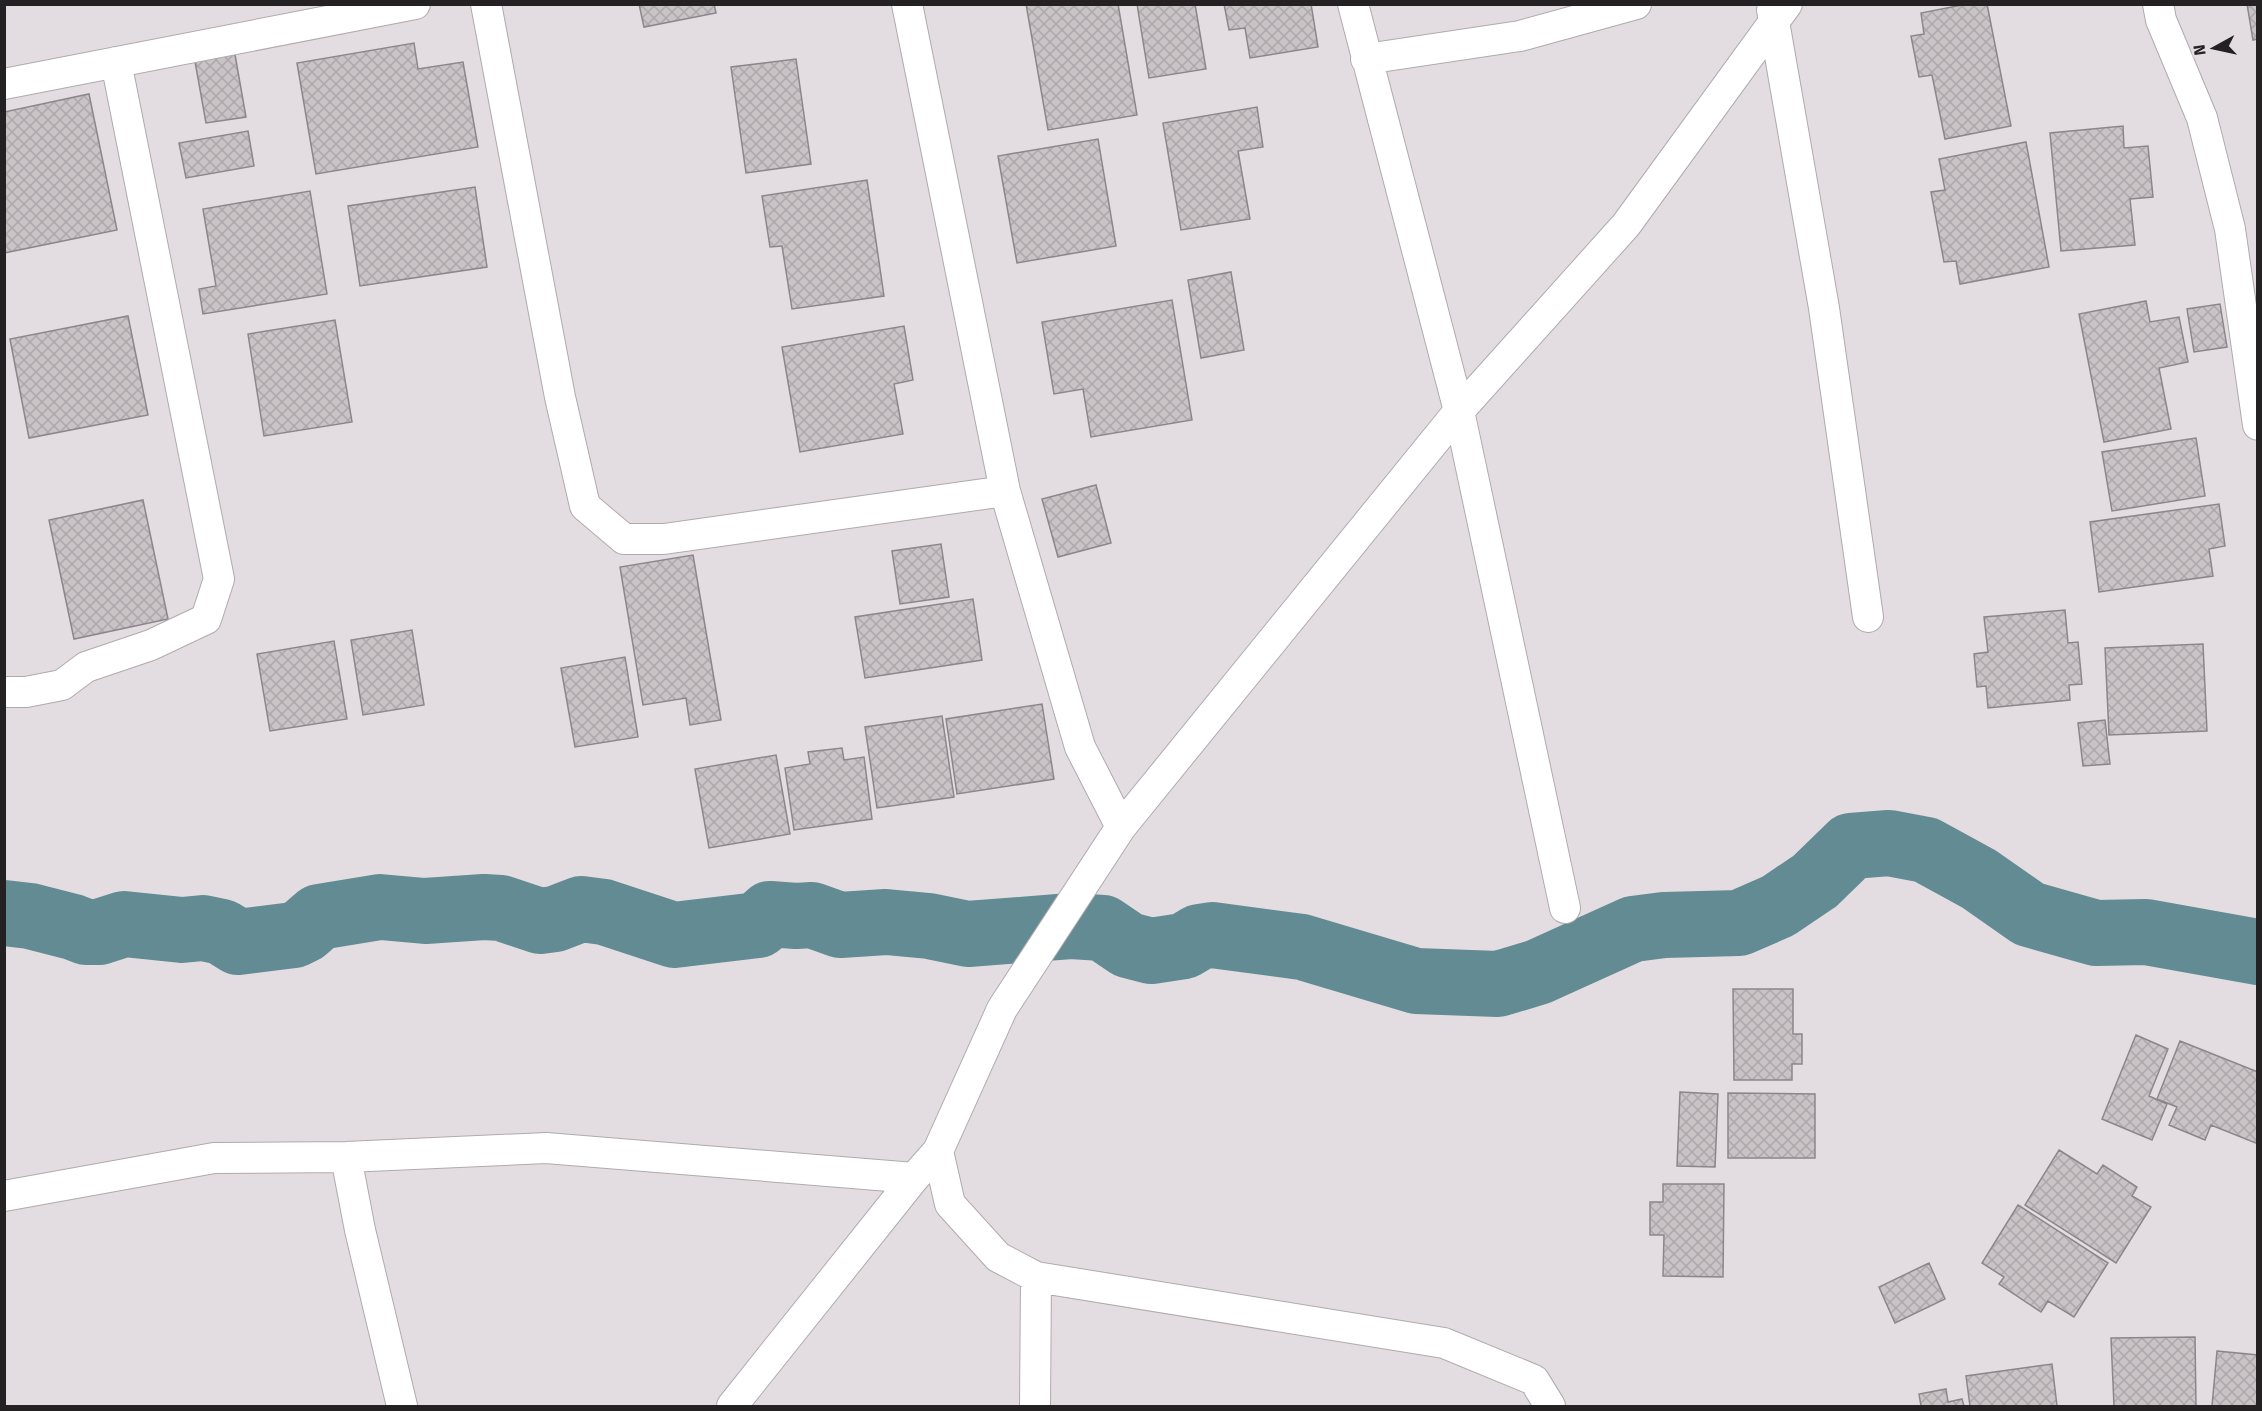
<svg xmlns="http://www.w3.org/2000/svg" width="2262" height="1411" viewBox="0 0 2262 1411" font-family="'Fira Sans',sans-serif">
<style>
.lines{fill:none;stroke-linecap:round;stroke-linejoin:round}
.river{stroke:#628b93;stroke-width:66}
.building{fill:url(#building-cross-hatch);stroke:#8c868a;stroke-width:1.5}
.street-casing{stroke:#b0aaad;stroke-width:32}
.street{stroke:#fff;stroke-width:30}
</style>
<defs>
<pattern id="building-cross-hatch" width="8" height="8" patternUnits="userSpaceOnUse" patternTransform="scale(1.5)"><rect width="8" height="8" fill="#c9c3c6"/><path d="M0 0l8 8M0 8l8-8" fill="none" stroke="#aca7aa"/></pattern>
</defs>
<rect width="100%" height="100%" fill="#e3dde1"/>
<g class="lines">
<path class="river" d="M 4,913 L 30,916 L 73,927 L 86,932 L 99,932 L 124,924 L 182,930 L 203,928 L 222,932 L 238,942 L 294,935 L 304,930 L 319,917 L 380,907 L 425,911 L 484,907 L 501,908 L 540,921 L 555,919 L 581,909 L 604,912 L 674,935 L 758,925 L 770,914 L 796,916 L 812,915 L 840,925 L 886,922 L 929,926 L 968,934 L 1071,926 L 1103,928 L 1128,945 L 1151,951 L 1184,946 L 1199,937 L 1212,935 L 1302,947 L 1416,981 L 1498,984 L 1538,972 L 1633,929 L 1664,925 L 1739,923 L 1778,906 L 1815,881 L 1851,846 L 1889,843 L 1926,850 L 1979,879 L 2029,914 L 2096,933 L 2146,932 L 2258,952"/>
</g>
<path class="building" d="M 639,4 L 714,4 L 716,13 L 644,27 Z
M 1026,4 L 1118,4 L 1137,115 L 1048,130 Z
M 1137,4 L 1195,4 L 1206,69 L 1149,78 Z
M 1224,4 L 1311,4 L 1318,47 L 1250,58 L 1245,28 L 1229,30 Z
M 1967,4 L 1987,4 L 2011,126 L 1945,139 L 1932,75 L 1919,77 L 1911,36 L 1924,34 L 1921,13 Z
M 2247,4 L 2258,4 L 2258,39 L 2253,40 Z
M 414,43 L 418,69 L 463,62 L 478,147 L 316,174 L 297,63 Z
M 234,49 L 246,117 L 206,123 L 194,56 Z
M 796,59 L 811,164 L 746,173 L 731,67 Z
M 89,94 L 117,230 L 4,253 L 4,112 Z
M 1257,107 L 1263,147 L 1238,151 L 1250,219 L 1181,230 L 1163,123 Z
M 2123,126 L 2124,148 L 2148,146 L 2153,197 L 2130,199 L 2135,245 L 2061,251 L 2050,133 Z
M 248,131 L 254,166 L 186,178 L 179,143 Z
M 1098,139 L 1116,246 L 1017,263 L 998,156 Z
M 2026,142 L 2049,267 L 1960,284 L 1956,261 L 1944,262 L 1931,192 L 1945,190 L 1939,159 Z
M 867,180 L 884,296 L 792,309 L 782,246 L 770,247 L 762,196 Z
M 475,187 L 487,267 L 360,286 L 348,206 Z
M 310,191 L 327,294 L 203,314 L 199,289 L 216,286 L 203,209 Z
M 1231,272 L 1244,350 L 1201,358 L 1188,280 Z
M 1172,300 L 1192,420 L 1091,437 L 1083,389 L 1054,394 L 1042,322 Z
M 2146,301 L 2150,322 L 2179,317 L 2188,362 L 2159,368 L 2171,429 L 2104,442 L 2079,314 Z
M 2220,304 L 2227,347 L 2194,352 L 2187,309 Z
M 128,316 L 148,415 L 29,438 L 10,339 Z
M 335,320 L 352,422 L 264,436 L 248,334 Z
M 904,326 L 913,380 L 894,384 L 903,434 L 800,452 L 782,347 Z
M 2196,438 L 2205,496 L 2112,511 L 2102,452 Z
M 1096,485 L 1111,543 L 1058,557 L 1042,499 Z
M 143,500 L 168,619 L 74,639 L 49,520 Z
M 2219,504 L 2225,546 L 2209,549 L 2213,576 L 2099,592 L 2090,522 Z
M 941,544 L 949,597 L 900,604 L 892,551 Z
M 693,555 L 721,720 L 690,725 L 686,698 L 643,705 L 620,567 Z
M 973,599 L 982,660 L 865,678 L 855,617 Z
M 2065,610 L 2068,643 L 2078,642 L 2082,684 L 2069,685 L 2070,700 L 1988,708 L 1986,686 L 1977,687 L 1974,654 L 1988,652 L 1984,617 Z
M 412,630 L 424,705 L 363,715 L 351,640 Z
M 334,641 L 347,719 L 270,731 L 257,654 Z
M 2203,644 L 2207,731 L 2109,735 L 2105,648 Z
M 625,657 L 638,737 L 575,747 L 561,668 Z
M 1042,704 L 1054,779 L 957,794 L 946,719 Z
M 942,716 L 954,797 L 877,808 L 865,727 Z
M 2105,720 L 2110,764 L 2083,766 L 2078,723 Z
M 842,748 L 844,760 L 864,757 L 872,819 L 794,830 L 785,768 L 810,764 L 808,752 Z
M 776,755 L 790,834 L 709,848 L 695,769 Z
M 1733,989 L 1793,989 L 1793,1034 L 1802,1034 L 1802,1064 L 1792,1064 L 1792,1080 L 1734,1080 Z
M 2136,1035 L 2168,1049 L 2149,1096 L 2167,1104 L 2152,1140 L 2102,1119 Z
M 2180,1041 L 2258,1072 L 2258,1144 L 2211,1125 L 2205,1140 L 2169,1125 L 2177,1107 L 2157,1099 Z
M 1680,1092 L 1718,1094 L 1715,1167 L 1677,1166 Z
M 1728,1093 L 1815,1094 L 1815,1158 L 1728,1158 Z
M 2059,1150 L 2097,1174 L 2103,1165 L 2137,1187 L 2132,1196 L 2151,1207 L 2116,1263 L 2025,1205 Z
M 1663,1184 L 1724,1184 L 1723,1277 L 1663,1276 L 1664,1235 L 1650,1235 L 1650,1202 L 1663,1202 Z
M 2018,1205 L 2108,1263 L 2074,1317 L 2048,1301 L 2041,1312 L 1999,1284 L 2004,1277 L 1982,1263 Z
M 1929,1263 L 1945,1299 L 1895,1323 L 1879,1287 Z
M 2195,1337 L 2196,1406 L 2114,1406 L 2111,1338 Z
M 2217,1351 L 2258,1355 L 2258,1406 L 2212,1406 Z
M 2052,1364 L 2057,1406 L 1970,1406 L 1966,1376 Z
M 1946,1389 L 1948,1402 L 1962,1399 L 1964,1406 L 1920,1406 L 1921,1406 L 1919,1394 Z"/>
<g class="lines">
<g class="street-casing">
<path id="street" d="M 486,4 L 560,397 L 585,506 L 624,539 L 664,539 L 1005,491
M 907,4 L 1005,491 L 1080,747 L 1121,827
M 1353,4 L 1459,411 L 1565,908
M 2158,4 L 2161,20 L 2202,118 L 2230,229 L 2258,425
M 1772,10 L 1824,308 L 1868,617
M 1366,59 L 1520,36 L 1636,4
M 4,84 L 415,4
M 4,692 L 26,692 L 62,685 L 86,667 L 151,645 L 206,619 L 219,579 L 116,62
M 938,1151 L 950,1204 L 998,1257 L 1036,1277 L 1444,1343 L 1534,1380 L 1550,1406
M 346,1157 L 360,1230 L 402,1406
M 4,1196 L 214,1158 L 346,1157 L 546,1148 L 914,1178
M 732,1406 L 914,1178 L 938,1151 L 1002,1009 L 1121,827 L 1459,411 L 1626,225 L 1787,4
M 1035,1406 L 1036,1277"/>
</g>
<use href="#street" class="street"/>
</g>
<rect width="2262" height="1411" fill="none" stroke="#232122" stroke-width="12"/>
<g transform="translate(2214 48) rotate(262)" stroke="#e3dde1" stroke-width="4.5" paint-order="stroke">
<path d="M0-4.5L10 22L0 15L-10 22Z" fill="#232122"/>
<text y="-9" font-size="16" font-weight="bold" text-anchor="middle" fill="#232122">N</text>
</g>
</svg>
